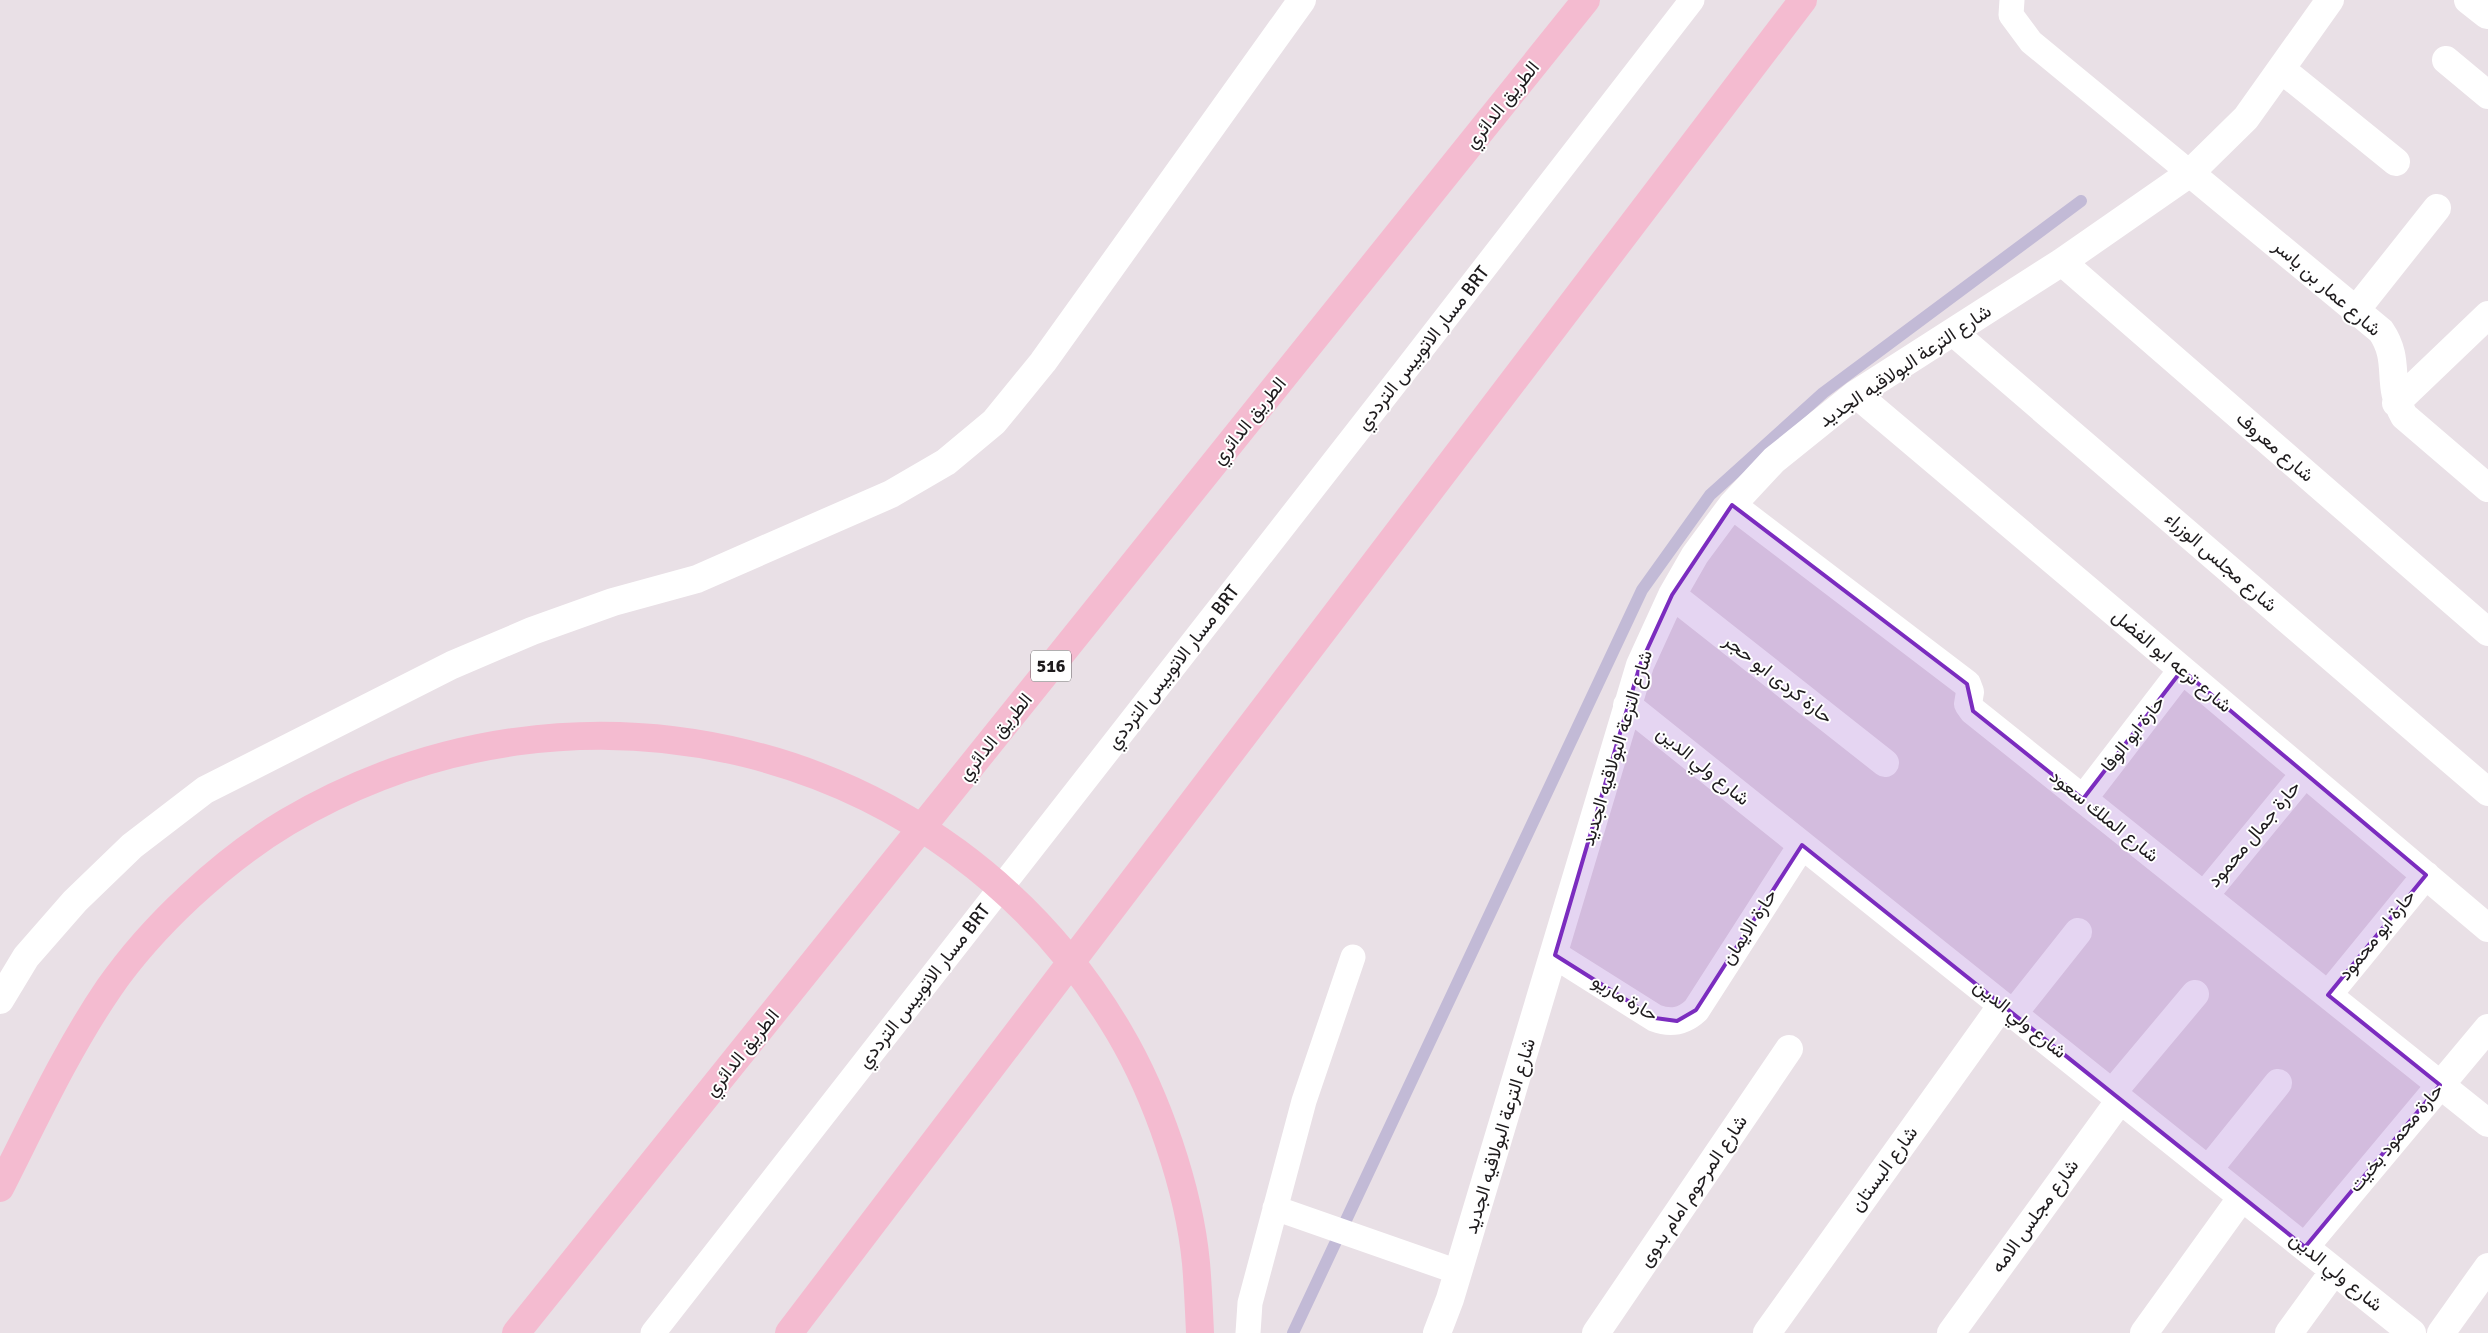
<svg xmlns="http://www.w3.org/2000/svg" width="2488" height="1333" viewBox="0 0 2488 1333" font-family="Signika,Vazirmatn,sans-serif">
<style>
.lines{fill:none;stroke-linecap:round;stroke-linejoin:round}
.stream{stroke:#c2bad6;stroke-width:12}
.service{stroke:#fff;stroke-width:25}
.minor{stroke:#fff;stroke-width:28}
.motorway{stroke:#f4bbd0;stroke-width:28}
.marked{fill:#7b2cbf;fill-opacity:0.2;stroke:#7b2cbf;stroke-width:4;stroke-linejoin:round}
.labels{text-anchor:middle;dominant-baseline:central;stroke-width:4;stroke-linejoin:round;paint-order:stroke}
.shield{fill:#fff;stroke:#625f61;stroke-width:1}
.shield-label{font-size:18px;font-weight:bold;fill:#1e1b1d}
.street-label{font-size:19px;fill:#1e1b1d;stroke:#fff}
</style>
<rect width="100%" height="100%" fill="#e9e0e6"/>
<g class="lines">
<path class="stream" d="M 1293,1333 L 1642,590 L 1710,495 L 1823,393 L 2081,201"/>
<path class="service" d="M 2012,0 L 2011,15 L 2031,42 L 2190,173
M 1275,1208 L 1458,1272
M 653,1333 L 1407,368 L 1692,0
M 1248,1333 L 1250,1303 L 1304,1101 L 1353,957"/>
<path class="minor" d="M 2468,0 L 2487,15
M 2446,60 L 2488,95
M 2281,69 L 2396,162
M 2190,173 L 2381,331 C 2402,362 2385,383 2404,416 L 2488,488
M 2062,262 L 2488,632
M 2356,310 L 2437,208
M 1953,332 L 2488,792
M 1856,394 L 2488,928
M 2396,403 L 2488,315
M 1732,505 L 1967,684 L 1970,692 L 1968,704 L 1973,711 L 2488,1123
M 1672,595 L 1885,763
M 1627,705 L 2412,1333
M 2083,799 L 2182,670
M 2204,896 L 2305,773
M 1555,955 L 1655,1018 C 1671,1024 1683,1022 1696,1010 L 1802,845
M 2328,995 L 2426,875
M 0,1000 L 26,957 L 75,901 L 132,846 L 205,790 L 452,665 L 532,631 L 613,602 L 697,579 L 891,494 L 946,462 L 994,422 L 1043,362 L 1302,0
M 2013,1014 L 2078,932
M 2112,1093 L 2195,994
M 2208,1170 L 2278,1083
M 2305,1247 L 2488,1028
M 1437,1333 L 1450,1299 L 1640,665 L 1672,595 L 1695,555 L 1732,505 L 1774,460 L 1856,394 L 2062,262 L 2190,173 L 2246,118 L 2330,0
M 1596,1333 L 1789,1049
M 1767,1333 L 2002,1005
M 1951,1333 L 2120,1100
M 2144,1333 L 2242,1197
M 2289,1333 L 2334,1271
M 2441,1333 L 2488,1267"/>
<path class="motorway" d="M 0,1188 C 34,1121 66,1051 109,988 C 152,926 222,861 287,822 C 577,651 947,741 1119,1032 C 1157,1096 1189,1189 1196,1263 C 1198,1286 1199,1310 1200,1333
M 516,1333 L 1586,0
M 789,1333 L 1803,0"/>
</g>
<path class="marked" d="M 1732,505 L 1967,684 L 1973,711 L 2083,799 L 2182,670 L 2426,875 L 2328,995 L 2440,1085 L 2305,1247 L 1802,845 L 1696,1010 L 1677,1021 L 1655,1018 L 1555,955 L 1640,665 L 1672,595 Z"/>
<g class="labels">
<rect class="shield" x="1031" y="650.5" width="40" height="31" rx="4"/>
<g class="shield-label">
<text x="1051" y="666">516</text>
</g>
<g class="street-label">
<text transform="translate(1502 105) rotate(-51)">الطريق الدائري</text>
<text transform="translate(2327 288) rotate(41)">شارع عمار بن ياسر</text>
<text transform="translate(1423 348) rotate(-52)">مسار الاتوبيس الترددي BRT</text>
<text transform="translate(1905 366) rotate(-34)">شارع الترعة البولاقيه الجديد</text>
<text transform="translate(1249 421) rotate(-51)">الطريق الدائري</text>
<text transform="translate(2275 447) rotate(41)">شارع معروف</text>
<text transform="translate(2221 562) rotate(41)">شارع مجلس الوزراء</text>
<text transform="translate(2172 661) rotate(40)">شارع ترعه ابو الفضل</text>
<text transform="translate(1173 667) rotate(-52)">مسار الاتوبيس الترددي BRT</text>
<text transform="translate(1778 679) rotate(38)">حارة كردى ابو حجر</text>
<text transform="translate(2133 734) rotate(-52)">حارة ابو الوفا</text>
<text transform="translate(995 737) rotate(-51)">الطريق الدائري</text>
<text transform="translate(1617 748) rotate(-73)">شارع الترعة البولاقيه الجديد</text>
<text transform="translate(1703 766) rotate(39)">شارع ولي الدين</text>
<text transform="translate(2104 816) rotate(39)">شارع الملك سعود</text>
<text transform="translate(2254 834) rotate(-50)">حارة جمال محمود</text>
<text transform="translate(1749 927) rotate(-57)">حارة الايمان</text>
<text transform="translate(2377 935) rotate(-51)">حارة ابو محمود</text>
<text transform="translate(924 986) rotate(-52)">مسار الاتوبيس الترددي BRT</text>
<text transform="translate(1625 998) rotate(31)">حارة ماريو</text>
<text transform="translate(2020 1019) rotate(39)">شارع ولي الدين</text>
<text transform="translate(742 1053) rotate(-51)">الطريق الدائري</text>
<text transform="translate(1500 1136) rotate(-73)">شارع الترعة البولاقيه الجديد</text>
<text transform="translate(2396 1138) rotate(-50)">حارة محمود بخيت</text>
<text transform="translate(1884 1169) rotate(-54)">شارع البستان</text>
<text transform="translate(1693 1191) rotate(-56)">شارع المرحوم امام بدوى</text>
<text transform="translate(2035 1216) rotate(-54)">شارع مجلس الامه</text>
<text transform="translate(2336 1272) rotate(39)">شارع ولي الدين</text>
</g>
</g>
</svg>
